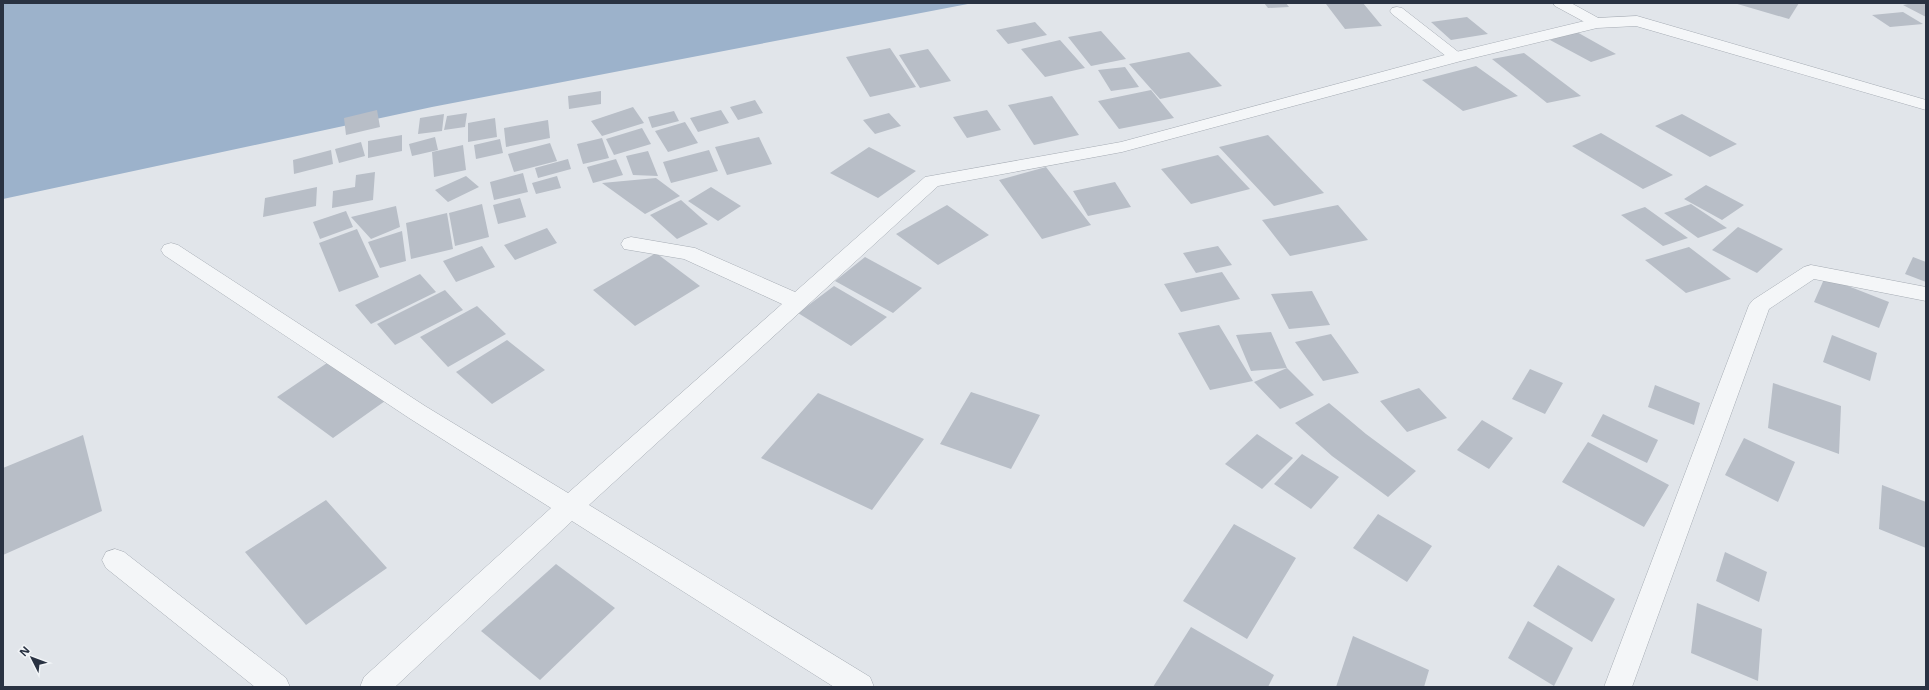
<svg xmlns="http://www.w3.org/2000/svg" width="1929" height="690" viewBox="0 0 1929 690" font-family="'Noto Sans',sans-serif">
<style>
.water{fill:#9cb2cb}
.building{fill:#b8bec7}
.lines{fill:none;stroke-linecap:round;stroke-linejoin:round}
.service-casing{stroke:#a6acb4;stroke-width:1}
.minor-casing{stroke:#a6acb4;stroke-width:1}
.service{fill:#f4f6f8;fill-rule:evenodd}
.minor{fill:#f4f6f8;fill-rule:evenodd}
</style>
<rect width="100%" height="100%" fill="#e1e5ea"/>
<path class="water" d="M 3,3 L 973,3 L 432,107 L 3,199 Z"/>
<path class="building" d="M 1264,3 L 1286,3 L 1289,7 L 1268,8 Z
M 1363,3 L 1382,26 L 1345,29 L 1326,4 Z
M 1734,3 L 1799,3 L 1789,19 Z
M 1913,3 L 1926,3 L 1926,17 L 1903,5 Z
M 1903,12 L 1923,24 L 1890,27 L 1872,15 Z
M 1467,17 L 1488,34 L 1451,40 L 1431,22 Z
M 1035,22 L 1047,35 L 1008,44 L 996,30 Z
M 1101,31 L 1126,59 L 1091,66 L 1068,37 Z
M 1575,31 L 1616,54 L 1591,62 L 1550,40 Z
M 1060,40 L 1085,68 L 1045,77 L 1021,49 Z
M 890,48 L 916,87 L 870,97 L 846,57 Z
M 928,49 L 951,81 L 920,88 L 899,55 Z
M 1189,52 L 1222,86 L 1160,99 L 1129,64 Z
M 1524,53 L 1581,96 L 1547,103 L 1492,59 Z
M 1476,66 L 1518,96 L 1463,111 L 1422,80 Z
M 1125,67 L 1139,87 L 1111,91 L 1098,70 Z
M 1151,90 L 1174,118 L 1119,129 L 1098,101 Z
M 601,91 L 601,104 L 569,109 L 568,96 Z
M 1052,96 L 1079,135 L 1034,145 L 1008,105 Z
M 755,100 L 763,113 L 738,120 L 730,107 Z
M 633,107 L 644,123 L 602,136 L 591,121 Z
M 377,110 L 380,127 L 346,135 L 344,118 Z
M 721,110 L 729,123 L 698,132 L 690,118 Z
M 987,110 L 1001,130 L 967,138 L 953,117 Z
M 674,111 L 679,121 L 652,128 L 648,117 Z
M 467,113 L 465,127 L 444,130 L 447,116 Z
M 889,113 L 901,126 L 875,134 L 863,120 Z
M 444,114 L 442,131 L 418,134 L 420,118 Z
M 1682,114 L 1737,144 L 1710,157 L 1655,126 Z
M 495,118 L 497,137 L 468,142 L 468,123 Z
M 548,120 L 550,138 L 506,147 L 504,128 Z
M 685,122 L 698,143 L 668,152 L 655,131 Z
M 642,128 L 651,144 L 614,155 L 606,139 Z
M 1601,133 L 1673,175 L 1643,189 L 1572,146 Z
M 402,135 L 402,151 L 368,158 L 368,141 Z
M 1268,135 L 1324,193 L 1274,206 L 1219,147 Z
M 435,137 L 438,150 L 412,156 L 409,144 Z
M 759,137 L 772,164 L 727,175 L 715,147 Z
M 602,138 L 609,158 L 583,164 L 577,144 Z
M 500,139 L 503,153 L 476,159 L 474,145 Z
M 361,142 L 365,156 L 339,163 L 335,149 Z
M 550,143 L 557,161 L 514,172 L 508,154 Z
M 463,145 L 466,170 L 434,177 L 432,152 Z
M 869,147 L 916,171 L 878,198 L 830,173 Z
M 331,150 L 333,164 L 294,174 L 293,160 Z
M 709,150 L 718,171 L 671,183 L 663,162 Z
M 648,151 L 658,176 L 633,175 L 626,156 Z
M 1218,155 L 1250,189 L 1191,204 L 1161,169 Z
M 568,159 L 571,169 L 538,178 L 535,168 Z
M 616,159 L 623,175 L 593,183 L 587,167 Z
M 1046,167 L 1091,225 L 1042,239 L 999,180 Z
M 375,172 L 373,200 L 332,208 L 333,191 L 355,187 L 356,175 Z
M 523,173 L 528,192 L 494,200 L 490,182 Z
M 466,176 L 479,187 L 448,202 L 435,190 Z
M 557,176 L 561,188 L 536,194 L 532,183 Z
M 656,178 L 680,196 L 645,214 L 602,183 Z
M 1115,182 L 1131,207 L 1088,216 L 1073,191 Z
M 1706,185 L 1744,205 L 1722,220 L 1684,199 Z
M 317,187 L 316,206 L 263,217 L 265,198 Z
M 711,187 L 741,206 L 718,221 L 688,201 Z
M 520,198 L 526,217 L 498,224 L 493,205 Z
M 681,200 L 708,224 L 677,239 L 650,215 Z
M 482,204 L 489,237 L 455,246 L 449,213 Z
M 1691,204 L 1727,228 L 1698,238 L 1664,213 Z
M 947,205 L 989,235 L 938,265 L 896,234 Z
M 1338,205 L 1368,240 L 1290,256 L 1262,220 Z
M 396,206 L 400,227 L 371,239 L 351,217 Z
M 1645,207 L 1688,238 L 1663,246 L 1621,215 Z
M 346,211 L 353,227 L 320,239 L 313,222 Z
M 447,213 L 453,249 L 411,259 L 406,223 Z
M 1738,227 L 1783,249 L 1757,273 L 1712,250 Z
M 547,228 L 557,243 L 515,260 L 504,245 Z
M 357,229 L 379,277 L 339,292 L 319,243 Z
M 402,231 L 406,261 L 380,268 L 368,242 Z
M 482,246 L 495,267 L 456,282 L 443,261 Z
M 1218,246 L 1232,265 L 1196,273 L 1183,253 Z
M 1689,247 L 1731,279 L 1686,293 L 1645,260 Z
M 656,253 L 700,286 L 635,326 L 593,290 Z
M 865,257 L 922,288 L 893,313 L 835,281 Z
M 1913,257 L 1926,262 L 1926,282 L 1905,274 Z
M 1222,272 L 1240,299 L 1181,312 L 1164,284 Z
M 420,274 L 436,292 L 371,324 L 355,305 Z
M 1825,277 L 1889,302 L 1879,328 L 1814,302 Z
M 834,286 L 887,317 L 851,346 L 798,313 Z
M 445,290 L 463,310 L 395,345 L 377,324 Z
M 1312,291 L 1330,325 L 1289,329 L 1271,294 Z
M 477,306 L 506,334 L 448,367 L 420,337 Z
M 1219,325 L 1253,381 L 1210,390 L 1178,333 Z
M 1271,332 L 1287,368 L 1314,395 L 1280,409 L 1254,382 L 1287,368 L 1251,371 L 1236,335 Z
M 1331,334 L 1359,373 L 1323,381 L 1295,342 Z
M 1832,335 L 1877,353 L 1870,381 L 1823,362 Z
M 507,340 L 545,370 L 492,404 L 456,372 Z
M 327,363 L 385,401 L 333,438 L 277,397 Z
M 1530,369 L 1563,383 L 1545,414 L 1512,399 Z
M 1773,383 L 1841,406 L 1839,454 L 1768,428 Z
M 1655,385 L 1700,403 L 1694,425 L 1648,407 Z
M 1419,388 L 1447,418 L 1407,432 L 1380,401 Z
M 971,392 L 1040,415 L 1011,469 L 940,444 Z
M 818,393 L 924,439 L 872,510 L 761,458 Z
M 1329,403 L 1366,434 L 1416,471 L 1388,497 L 1332,456 L 1295,423 Z
M 1603,414 L 1658,440 L 1647,463 L 1591,436 Z
M 1482,420 L 1513,438 L 1489,469 L 1457,450 Z
M 1257,434 L 1293,458 L 1262,489 L 1225,464 Z
M 83,435 L 102,511 L 3,555 L 3,468 Z
M 1744,438 L 1795,462 L 1778,502 L 1725,475 Z
M 1588,442 L 1669,485 L 1644,527 L 1562,482 Z
M 1302,454 L 1339,477 L 1311,509 L 1274,484 Z
M 1882,485 L 1926,502 L 1926,548 L 1879,529 Z
M 326,500 L 387,568 L 306,625 L 245,552 Z
M 1378,514 L 1432,546 L 1407,582 L 1353,548 Z
M 1234,524 L 1296,558 L 1247,639 L 1183,601 Z
M 1725,552 L 1767,572 L 1759,602 L 1716,581 Z
M 556,564 L 615,608 L 540,680 L 481,631 Z
M 1558,565 L 1615,599 L 1592,642 L 1533,606 Z
M 1697,603 L 1762,629 L 1758,681 L 1691,653 Z
M 1528,621 L 1573,648 L 1554,686 L 1508,658 Z
M 1191,627 L 1274,675 L 1268,687 L 1153,687 Z
M 1353,636 L 1429,670 L 1424,687 L 1336,687 Z"/>
<g class="lines">
<g class="service-casing">
<path id="service" d="M 1553,3 L 1571,3 L 1602,20 L 1604,23 L 1602,26 L 1592,26 L 1555,6 Z
M 1397,7 L 1402,8 L 1461,54 L 1464,57 L 1461,60 L 1451,60 L 1392,14 L 1390,11 L 1392,8 Z
M 115,549 L 124,552 L 286,678 L 290,687 L 255,687 L 106,568 L 102,560 L 106,552 Z"/>
</g>
<g class="minor-casing">
<path id="minor" d="M 1637,16 L 1926,100 L 1926,110 L 1636,26 L 1597,28 L 1461,61 L 1122,152 L 938,186 L 589,505 L 870,677 L 874,687 L 834,687 L 572,521 L 395,687 L 360,687 L 364,677 L 551,508 L 409,418 L 164,255 L 161,250 L 164,245 L 171,243 L 178,245 L 425,406 L 568,493 L 782,304 L 684,259 L 624,249 L 621,244 L 624,239 L 631,237 L 695,248 L 795,292 L 925,177 L 1121,142 L 1456,52 L 1597,18 Z
M 1811,265 L 1926,287 L 1926,301 L 1814,279 L 1769,309 L 1632,687 L 1604,687 L 1749,305 L 1753,300 L 1804,267 Z"/>
</g>
<use href="#service" class="service"/>
<use href="#minor" class="minor"/>
</g>
<rect width="1929" height="690" fill="none" stroke="#293242" stroke-width="8"/>
<g transform="translate(32 658) rotate(312)" stroke="#f1f4f7" stroke-width="3" paint-order="stroke">
<path d="M0-3L7 15L0 10L-7 15Z" fill="#293242"/>
<text y="-6" font-size="11" font-weight="bold" text-anchor="middle" fill="#293242">N</text>
</g>
</svg>
